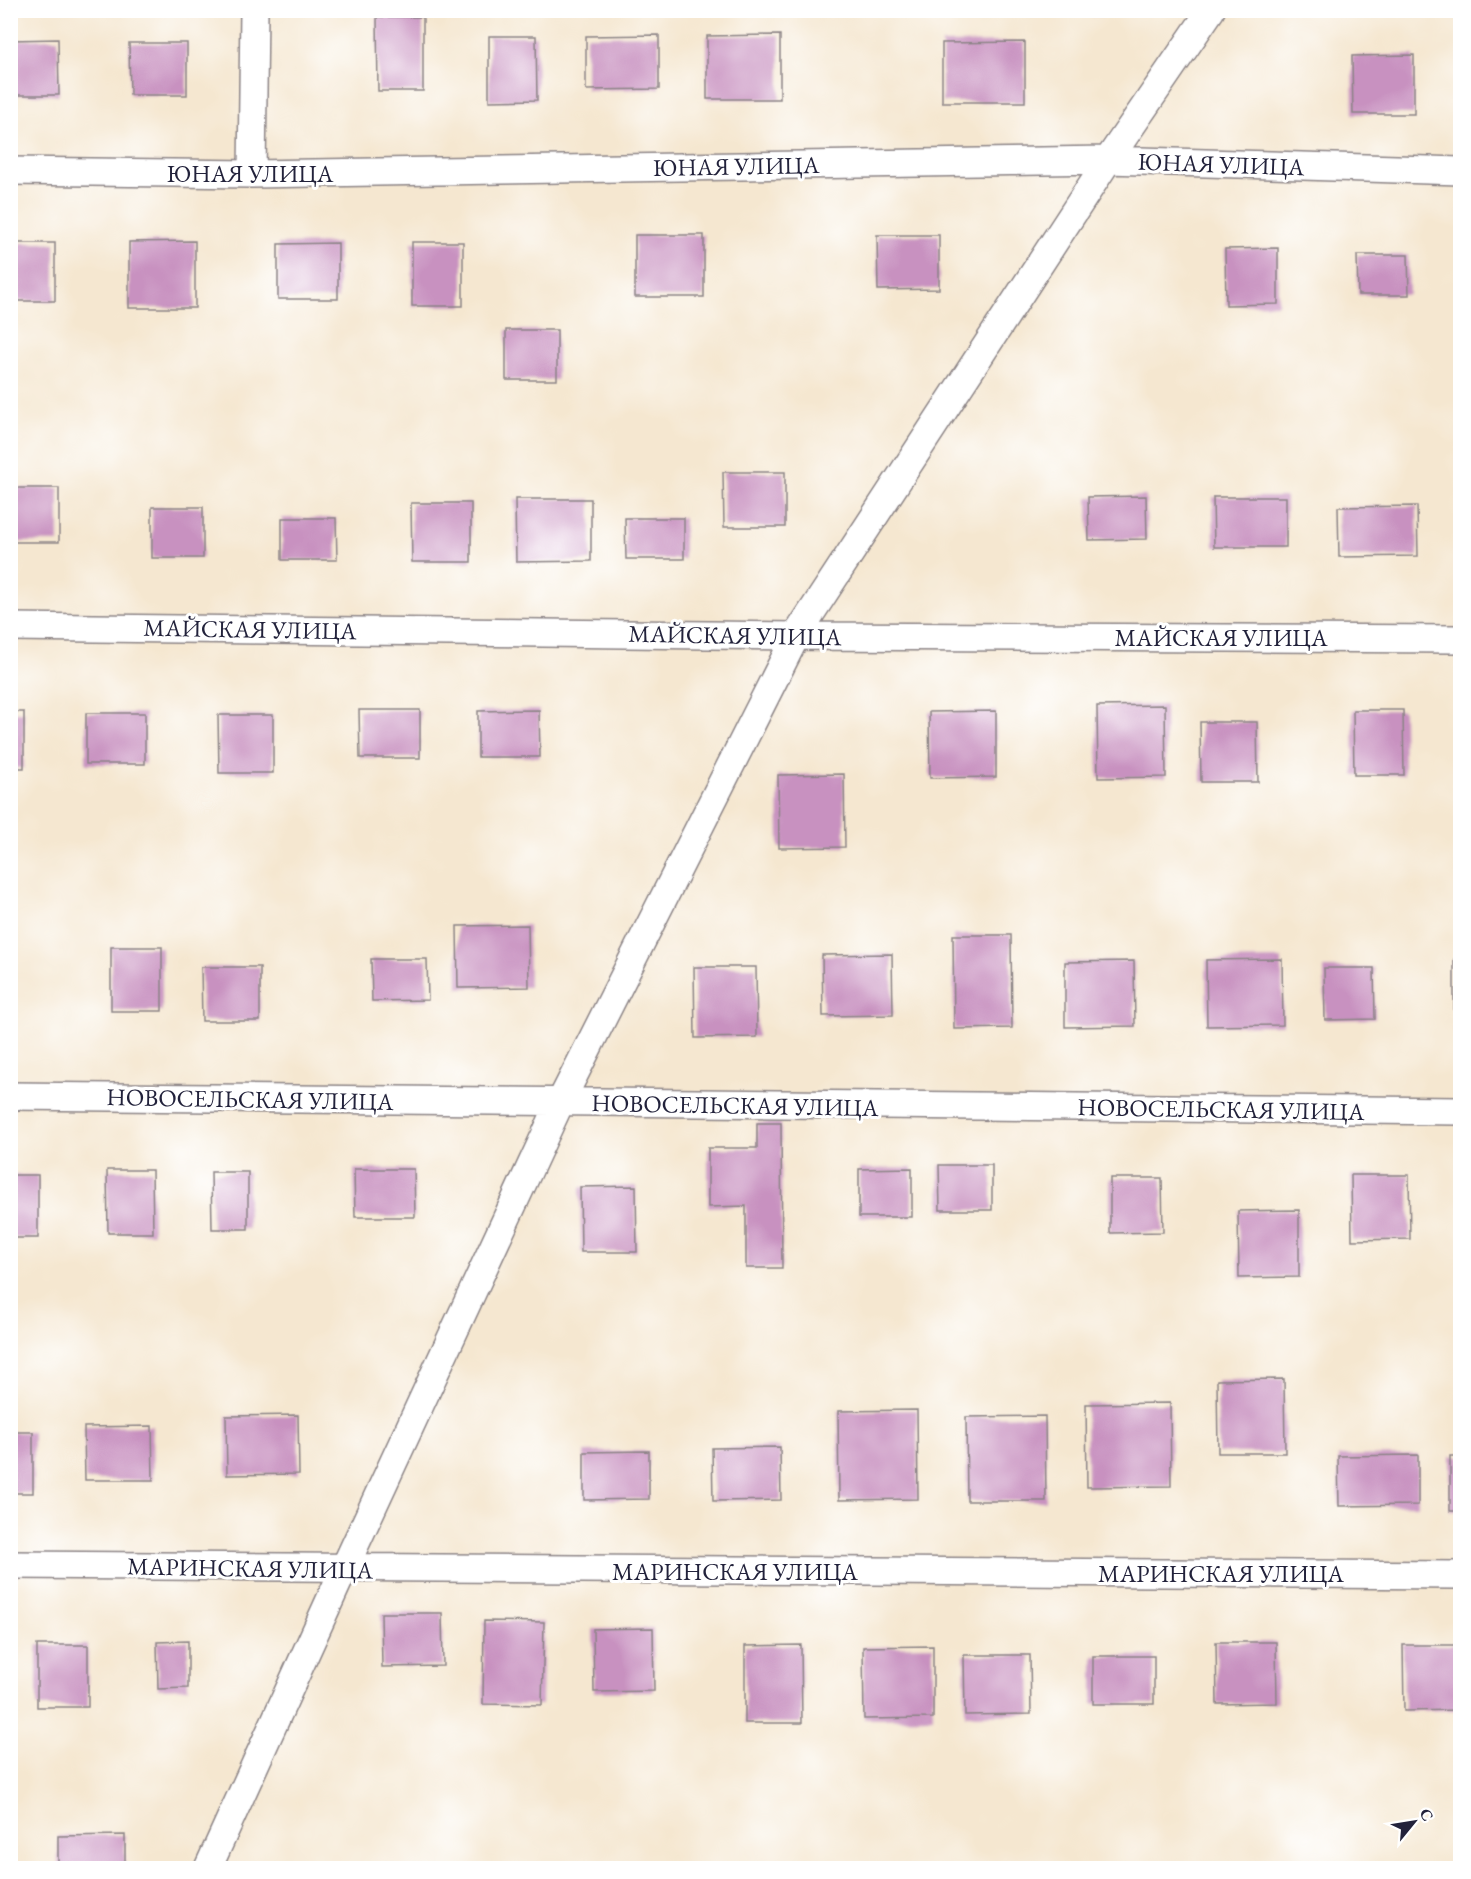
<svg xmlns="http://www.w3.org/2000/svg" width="1471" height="1879" viewBox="0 0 1471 1879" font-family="'EB Garamond',serif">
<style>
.building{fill:#c891c0}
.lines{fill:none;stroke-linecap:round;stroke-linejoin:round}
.street-casing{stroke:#8c8486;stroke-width:30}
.street{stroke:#fff;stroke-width:27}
.labels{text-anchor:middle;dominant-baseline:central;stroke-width:6;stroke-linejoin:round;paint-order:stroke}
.street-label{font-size:24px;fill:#22223b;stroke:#fff}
</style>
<rect width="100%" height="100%" fill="#fff"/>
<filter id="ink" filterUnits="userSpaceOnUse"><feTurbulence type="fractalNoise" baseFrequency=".0167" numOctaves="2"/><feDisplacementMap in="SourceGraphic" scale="12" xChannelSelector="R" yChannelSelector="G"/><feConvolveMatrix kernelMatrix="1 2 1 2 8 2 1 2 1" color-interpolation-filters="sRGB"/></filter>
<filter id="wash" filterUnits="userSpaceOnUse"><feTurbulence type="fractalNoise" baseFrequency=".008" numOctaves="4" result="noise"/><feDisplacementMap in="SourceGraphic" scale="24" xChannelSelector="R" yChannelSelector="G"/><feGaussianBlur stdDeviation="1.35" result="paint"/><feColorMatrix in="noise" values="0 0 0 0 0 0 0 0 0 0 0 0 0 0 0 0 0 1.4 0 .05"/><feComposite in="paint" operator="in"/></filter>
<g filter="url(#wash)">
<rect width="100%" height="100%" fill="#f5e7d0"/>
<g id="blocks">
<path class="building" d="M 1068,10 L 1121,10 L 1121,16 L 1068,16 Z
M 377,17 L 423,17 L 423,91 L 378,91 Z
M 659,35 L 659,89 L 586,90 L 586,36 Z
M 780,35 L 780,99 L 707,99 L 707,36 Z
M 489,36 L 536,36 L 537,100 L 489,101 Z
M 58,39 L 59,95 L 10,95 L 10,40 Z
M 1025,42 L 1025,102 L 942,102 L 942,43 Z
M 129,43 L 187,43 L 187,95 L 130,95 Z
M 1414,55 L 1414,114 L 1353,114 L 1352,56 Z
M 635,235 L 704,235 L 704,297 L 635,297 Z
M 877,235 L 939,235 L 939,289 L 878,290 Z
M 195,241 L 195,308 L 129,308 L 129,242 Z
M 412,242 L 463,242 L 463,306 L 412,306 Z
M 10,243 L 55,243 L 55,301 L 10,301 Z
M 338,243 L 338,299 L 278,299 L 278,244 Z
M 1278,248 L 1278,304 L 1226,305 L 1225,249 Z
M 1357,255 L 1408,255 L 1409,295 L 1358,295 Z
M 506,330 L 557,330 L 557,380 L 506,380 Z
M 723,472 L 785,472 L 785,527 L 724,527 Z
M 10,488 L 59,488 L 59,542 L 10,542 Z
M 1146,496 L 1147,539 L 1089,540 L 1088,497 Z
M 1213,497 L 1286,497 L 1286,547 L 1214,547 Z
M 515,499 L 591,499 L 591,561 L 516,562 Z
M 411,503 L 471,503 L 471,562 L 412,562 Z
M 1417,506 L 1418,556 L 1339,557 L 1338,507 Z
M 152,507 L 203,507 L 203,558 L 152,558 Z
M 282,518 L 336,518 L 337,560 L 282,560 Z
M 625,518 L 684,518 L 684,559 L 626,559 Z
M 1165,705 L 1166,777 L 1098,778 L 1097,706 Z
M 359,710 L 420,710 L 420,758 L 360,758 Z
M 539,710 L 540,757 L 478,757 L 478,711 Z
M 1353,710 L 1403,710 L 1404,775 L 1354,775 Z
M 996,711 L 996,777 L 930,778 L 929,712 Z
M 10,712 L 24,712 L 24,768 L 10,768 Z
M 86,713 L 145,713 L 145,764 L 86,764 Z
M 218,715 L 273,715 L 273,773 L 219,773 Z
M 1200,722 L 1257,722 L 1258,782 L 1201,782 Z
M 844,774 L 845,847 L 779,848 L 778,775 Z
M 528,925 L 529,987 L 458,988 L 457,926 Z
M 953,935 L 1011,935 L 1012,1028 L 954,1029 Z
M 111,947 L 162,947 L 162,1011 L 111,1011 Z
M 892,954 L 893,1015 L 823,1016 L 822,955 Z
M 371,959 L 427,959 L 428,1000 L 372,1001 Z
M 1282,959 L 1283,1025 L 1207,1026 L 1206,960 Z
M 1454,959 L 1460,959 L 1460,1033 L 1454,1033 Z
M 1134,961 L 1135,1026 L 1065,1027 L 1065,962 Z
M 201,967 L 260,967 L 260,1021 L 202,1021 Z
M 694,967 L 756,967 L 757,1037 L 695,1038 Z
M 1324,968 L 1374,968 L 1375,1019 L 1325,1020 Z
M 757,1123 L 781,1123 L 782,1268 L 746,1268 L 746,1206 L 708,1207 L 708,1148 L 757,1148 Z
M 939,1165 L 992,1165 L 992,1210 L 940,1210 Z
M 912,1168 L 912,1217 L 859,1217 L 859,1169 Z
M 354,1169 L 414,1169 L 415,1217 L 355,1217 Z
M 107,1170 L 152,1170 L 153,1233 L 108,1233 Z
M 211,1172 L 248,1172 L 248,1229 L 212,1229 Z
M 10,1175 L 38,1175 L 38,1238 L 10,1238 Z
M 1351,1175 L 1409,1175 L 1410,1239 L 1352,1240 Z
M 1110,1178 L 1162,1178 L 1163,1232 L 1110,1233 Z
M 636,1186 L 637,1252 L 581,1252 L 580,1187 Z
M 1299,1210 L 1299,1277 L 1239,1278 L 1238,1211 Z
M 1284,1379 L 1285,1453 L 1218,1453 L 1217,1380 Z
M 1170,1403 L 1171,1486 L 1087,1487 L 1086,1404 Z
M 917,1410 L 918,1499 L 839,1500 L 838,1411 Z
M 298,1415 L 299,1474 L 227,1475 L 226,1416 Z
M 1045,1416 L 1046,1501 L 967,1501 L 966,1417 Z
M 152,1426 L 153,1480 L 85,1480 L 84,1427 Z
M 10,1432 L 33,1432 L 33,1493 L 10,1493 Z
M 780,1447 L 781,1500 L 713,1501 L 712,1448 Z
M 649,1451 L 649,1499 L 584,1500 L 584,1452 Z
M 1418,1455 L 1418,1505 L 1339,1506 L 1338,1456 Z
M 1450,1456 L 1460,1456 L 1460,1511 L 1450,1511 Z
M 381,1613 L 442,1613 L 443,1666 L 382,1667 Z
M 484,1621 L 544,1622 L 542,1705 L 483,1704 Z
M 653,1628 L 654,1691 L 594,1692 L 593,1629 Z
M 188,1641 L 188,1688 L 158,1689 L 157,1642 Z
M 1216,1642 L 1276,1642 L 1277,1703 L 1217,1704 Z
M 37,1645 L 88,1645 L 88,1707 L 37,1707 Z
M 801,1645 L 802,1723 L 745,1723 L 745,1646 Z
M 1403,1645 L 1460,1645 L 1460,1710 L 1404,1711 Z
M 933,1646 L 933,1718 L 864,1719 L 863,1647 Z
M 964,1655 L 1030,1655 L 1031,1714 L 965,1715 Z
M 1093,1656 L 1154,1656 L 1154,1704 L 1093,1704 Z
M 125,1835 L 125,1868 L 58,1868 L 58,1836 Z"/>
</g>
</g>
<g filter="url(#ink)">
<use href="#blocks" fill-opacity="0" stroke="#8c8486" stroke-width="1.5"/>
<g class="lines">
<g class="street-casing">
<path id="street" d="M 10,171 L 252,174 L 1108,160 L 1460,171
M 252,174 L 254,10
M 10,627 L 796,636 L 1460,639
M 10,1096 L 1460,1111
M 10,1565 L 1460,1575
M 208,1868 L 344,1569 L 560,1103 L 796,636 L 1108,160 L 1211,10"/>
</g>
<use href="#street" class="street"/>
</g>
</g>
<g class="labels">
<g class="street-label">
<text transform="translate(1221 164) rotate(2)">ЮНАЯ УЛИЦА</text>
<text transform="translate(736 166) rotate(-1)">ЮНАЯ УЛИЦА</text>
<text x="250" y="173">ЮНАЯ УЛИЦА</text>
<text transform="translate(250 629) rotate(1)">МАЙСКАЯ УЛИЦА</text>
<text transform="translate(735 635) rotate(1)">МАЙСКАЯ УЛИЦА</text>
<text x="1221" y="637">МАЙСКАЯ УЛИЦА</text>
<text transform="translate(250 1099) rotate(1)">НОВОСЕЛЬСКАЯ УЛИЦА</text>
<text transform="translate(735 1105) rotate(1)">НОВОСЕЛЬСКАЯ УЛИЦА</text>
<text transform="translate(1221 1109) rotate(1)">НОВОСЕЛЬСКАЯ УЛИЦА</text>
<text transform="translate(250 1568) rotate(1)">МАРИНСКАЯ УЛИЦА</text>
<text x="735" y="1571">МАРИНСКАЯ УЛИЦА</text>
<text x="1221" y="1573">МАРИНСКАЯ УЛИЦА</text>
</g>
</g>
<rect width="1471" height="1879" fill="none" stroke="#fff" stroke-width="36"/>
<g transform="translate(1414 1822) rotate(60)" stroke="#ffffff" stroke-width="4.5" paint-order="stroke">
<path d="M0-4.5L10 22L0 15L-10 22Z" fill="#22223b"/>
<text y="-9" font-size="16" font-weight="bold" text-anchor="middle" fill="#22223b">С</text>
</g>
</svg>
